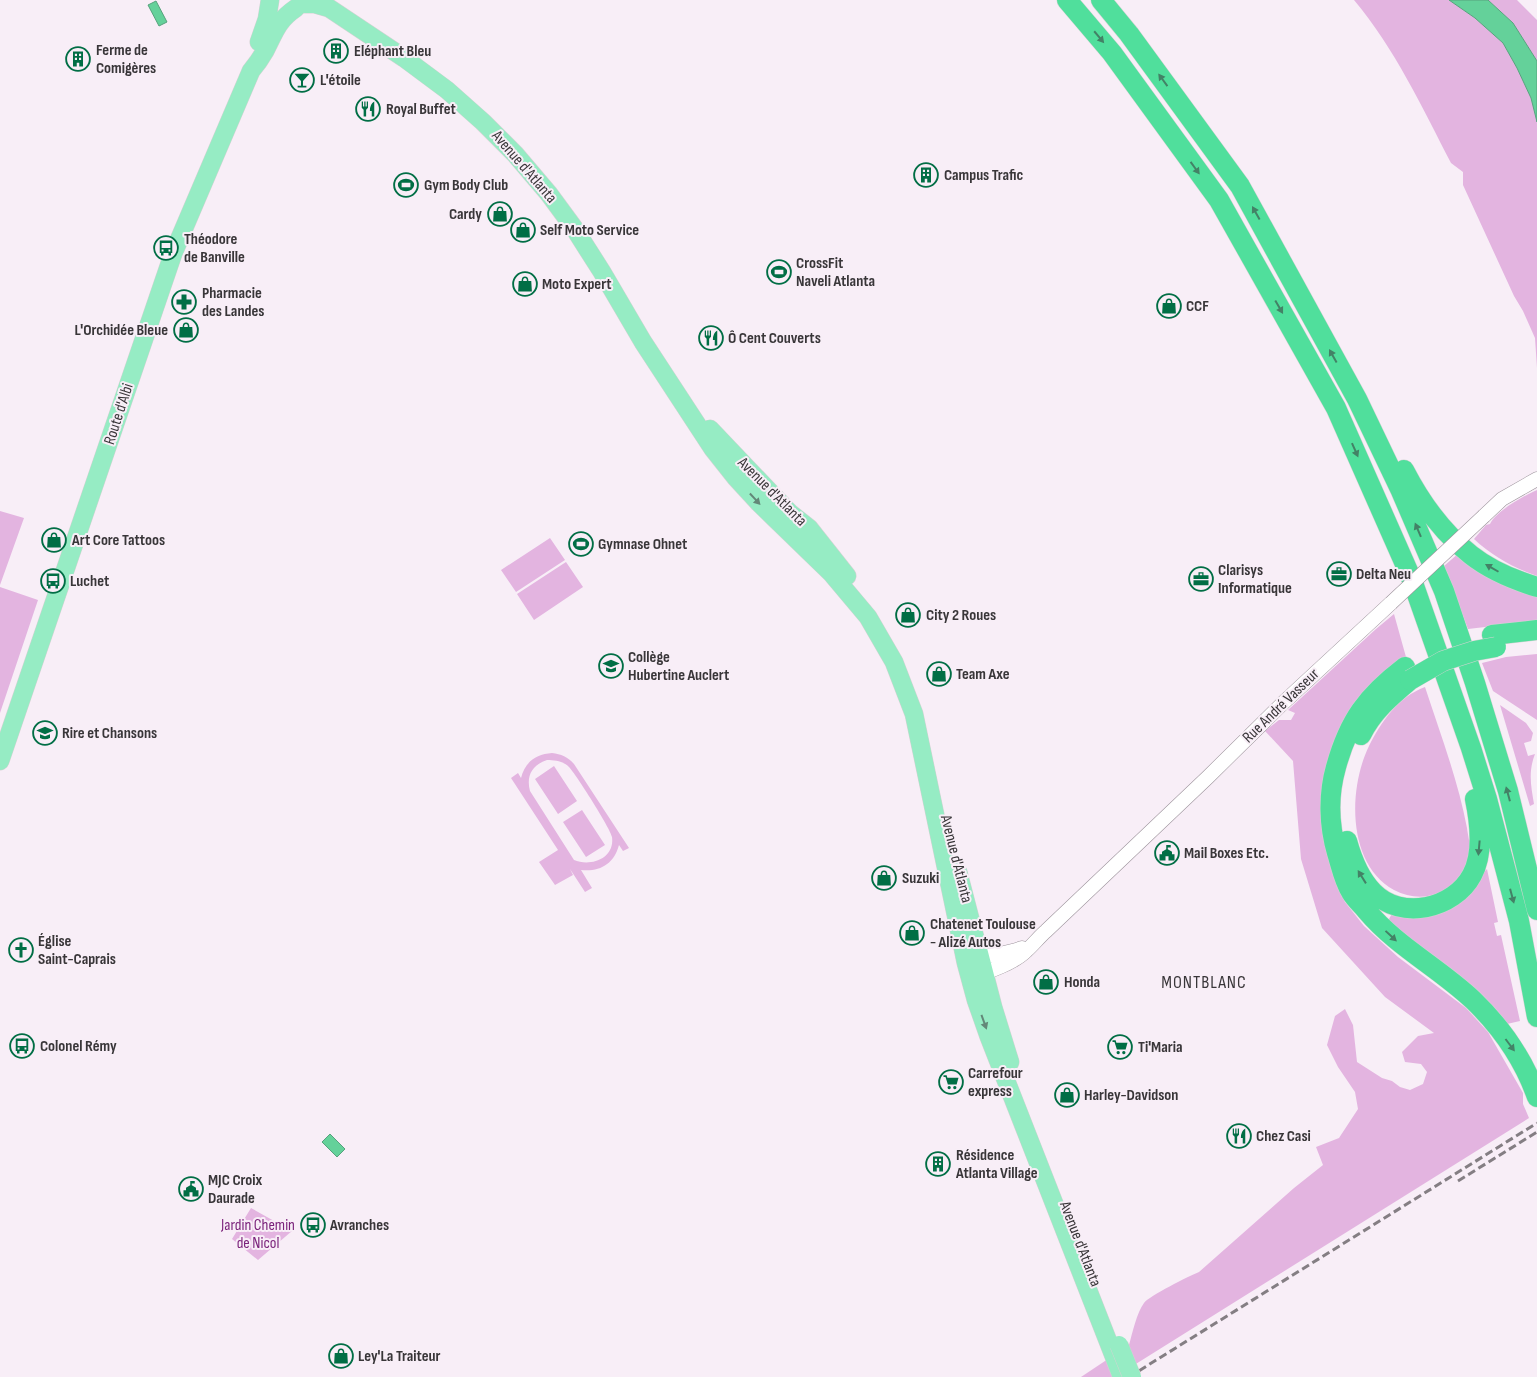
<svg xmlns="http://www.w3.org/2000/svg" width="1537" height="1377" viewBox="0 0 1537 1377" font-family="'Sofia Sans Condensed',sans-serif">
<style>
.green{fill:#e3b4e0;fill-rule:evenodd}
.water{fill:#64d19a;stroke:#57a27d}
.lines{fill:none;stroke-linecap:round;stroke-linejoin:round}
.minor-casing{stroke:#9c939b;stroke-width:15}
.major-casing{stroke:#d3d3d3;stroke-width:19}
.highway-casing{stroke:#d3d3d3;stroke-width:21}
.minor{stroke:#fff;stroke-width:14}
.major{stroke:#96ecc4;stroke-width:18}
.highway{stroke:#50df9c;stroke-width:20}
.rail{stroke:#847e83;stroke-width:3;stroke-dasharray:8 4;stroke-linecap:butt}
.minor-bridge-casing{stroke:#9c939b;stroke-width:15;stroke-linecap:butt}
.major-bridge-casing{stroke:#d3d3d3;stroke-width:19;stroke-linecap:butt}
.highway-bridge-casing{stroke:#d3d3d3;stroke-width:21;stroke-linecap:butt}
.minor-bridge{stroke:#fff;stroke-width:14}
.major-bridge{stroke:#96ecc4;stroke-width:18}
.highway-bridge{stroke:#50df9c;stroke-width:20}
.oneway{fill:#438266}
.oneway2{fill:#638878}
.labels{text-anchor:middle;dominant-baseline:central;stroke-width:4;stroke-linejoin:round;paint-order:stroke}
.poi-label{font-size:16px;font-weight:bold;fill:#393639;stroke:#f8eef7;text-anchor:start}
.street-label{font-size:16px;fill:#393639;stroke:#f8eef7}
.park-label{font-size:16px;fill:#7b237b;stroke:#f8eef7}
.neighbourhood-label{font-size:18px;letter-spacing:1px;fill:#393639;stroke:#f8eef7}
</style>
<rect width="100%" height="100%" fill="#f8eef7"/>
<path class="green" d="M 1354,0 L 1449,0 L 1475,18 L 1503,43 L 1517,68 L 1531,98 L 1537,122 L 1537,368 L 1535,338 L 1523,311 L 1514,296 L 1463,185 L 1463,172 L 1451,163 C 1422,107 1395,49 1354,0 Z
M 1488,0 L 1517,0 L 1537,20 L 1537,61 L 1513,23 Z
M 1537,490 L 1537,576 C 1514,568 1492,556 1474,539 L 1486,525 L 1490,524 C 1495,512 1525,495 1537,490 Z
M 0,511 L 24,518 L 0,585 Z
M 550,538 L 565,560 L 516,592 L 501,570 Z
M 1459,553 L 1537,594 L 1537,621 L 1468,629 L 1444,566 Z
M 566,562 L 583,587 L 534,620 L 517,594 Z
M 0,587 L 38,600 L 0,713 Z
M 1394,614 L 1406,657 L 1384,671 L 1363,694 L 1346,718 L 1333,872 L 1345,902 L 1364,926 L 1398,957 L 1466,1008 L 1488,1032 L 1523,1093 L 1523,1104 L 1529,1118 L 1115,1377 L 1081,1377 L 1129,1345 C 1132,1334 1137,1312 1144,1303 C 1149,1296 1189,1276 1199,1272 L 1294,1188 L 1323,1165 L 1316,1147 L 1339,1138 L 1358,1109 L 1355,1092 L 1338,1067 L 1327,1045 L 1335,1016 L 1345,1009 L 1353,1025 L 1357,1062 L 1382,1078 L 1392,1081 L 1400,1087 L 1410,1090 L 1423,1084 L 1427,1072 L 1421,1064 L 1405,1062 L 1402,1052 L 1418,1036 L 1434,1033 L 1385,997 L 1322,928 L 1301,859 L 1293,761 L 1265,731 L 1279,720 L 1291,720 L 1295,713 L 1288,710 L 1376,629 Z
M 1537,654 L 1537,720 L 1493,691 L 1482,663 L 1506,657 Z
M 1425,687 C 1440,733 1458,780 1467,828 C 1468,836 1471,847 1470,855 C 1467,871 1456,885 1441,892 C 1425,899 1410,898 1394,890 C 1347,864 1348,789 1369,746 C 1381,722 1398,697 1425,687 Z
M 1500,705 L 1526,723 L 1533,733 L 1531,741 L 1524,743 L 1528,756 L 1535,754 C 1528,772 1531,786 1534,804 L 1530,806 Z
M 552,753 C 561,754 568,757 574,764 L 629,848 L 623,851 L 619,845 C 614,864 600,872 581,870 L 592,888 L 585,892 L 570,869 L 573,875 L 555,885 L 539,862 L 558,850 L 511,778 L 518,773 L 521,778 C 525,762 536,754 552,753 ZM 547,760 C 555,760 563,761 569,767 C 575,773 611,829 612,837 C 615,859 590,867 574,860 L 530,791 C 526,776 532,765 547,760 Z
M 554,766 L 577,801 L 558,814 L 535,779 Z
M 582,810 L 605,845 L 586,857 L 563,822 Z
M 1487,869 L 1498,922 L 1494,923 L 1497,936 L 1501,935 L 1520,1021 L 1507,1024 L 1386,924 L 1393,912 L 1399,914 L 1482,874 Z
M 251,1208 L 292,1231 L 258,1260 L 232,1239 Z"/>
<path class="water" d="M 1449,0 L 1488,0 L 1513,23 L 1537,61 L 1537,122 L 1531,98 L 1517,68 L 1503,43 L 1475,18 Z
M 156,1 L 167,22 L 159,26 L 148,5 Z
M 330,1134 L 345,1149 L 337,1157 L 322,1142 Z"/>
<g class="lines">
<g class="minor-casing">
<path id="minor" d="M 1484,516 L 1502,499 L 1537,479
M 971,961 C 987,954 1005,955 1022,948
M 975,975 C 990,972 1015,962 1026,951 C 1033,945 1039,937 1046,931 L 1208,777 L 1284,702 L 1391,603"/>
</g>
<g class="major-casing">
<path id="major" d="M 305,4 L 315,4 L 329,8 L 404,58 L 447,90 L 483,122 L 515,154 L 549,194 L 574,228 L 602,272 L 643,342 L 713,449 L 736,478 L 759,503 L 831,573 L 868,617 L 894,662 L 914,714 L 966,963 L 976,1000 L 989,1037 L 1122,1377
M 259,42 L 267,19 L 270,0
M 710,429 L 790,513 L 809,528 L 847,576
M 0,761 L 173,254 L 251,71 C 256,65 261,58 265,51 C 275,32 277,21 296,8
M 958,872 L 993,1007 L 1010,1062"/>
</g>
<g class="highway-casing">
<path id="highway" d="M 1067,0 L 1112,53 L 1219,200 L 1336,408 L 1412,580 L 1471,748 L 1487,799 L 1519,921 L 1537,1017
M 1101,0 L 1129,34 L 1240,186 L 1357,399 L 1401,491 L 1444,591 L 1475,683 L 1508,791 L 1537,910
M 1404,470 C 1420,501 1443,533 1471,555 C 1490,570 1514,580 1537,587
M 1492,635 L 1537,630
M 1405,667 C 1367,696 1349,720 1336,767 C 1328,795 1329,826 1337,853 C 1341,866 1344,881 1351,892 C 1355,899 1361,904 1366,910 C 1397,947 1438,967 1473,1000 C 1501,1027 1524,1060 1537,1097
M 1361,735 C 1372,712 1391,696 1410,680
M 1347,841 C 1352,859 1359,878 1373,892 C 1401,921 1454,909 1472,875 C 1484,853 1480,823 1475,799"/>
</g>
<use href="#minor" class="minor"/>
<use href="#major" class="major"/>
<use href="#highway" class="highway"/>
<path class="rail" d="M 1458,1181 L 1537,1132
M 1129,1377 L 1537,1123"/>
<g class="minor-bridge-casing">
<path id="minor-bridge" d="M 1391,603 L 1484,516"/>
</g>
<g class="major-bridge-casing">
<path id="major-bridge" d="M 1119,1345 L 1132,1377"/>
</g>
<g class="highway-bridge-casing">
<path id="highway-bridge" d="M 1410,680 L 1443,661 L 1474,651 L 1496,647"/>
</g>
<use href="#minor-bridge" class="minor-bridge"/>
<use href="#major-bridge" class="major-bridge"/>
<use href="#highway-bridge" class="highway-bridge"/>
</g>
<defs><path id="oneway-solid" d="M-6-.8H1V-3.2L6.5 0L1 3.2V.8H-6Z" transform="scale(1.25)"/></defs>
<g class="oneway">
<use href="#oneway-solid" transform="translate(1099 37) rotate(50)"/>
<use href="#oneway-solid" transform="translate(1163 80) rotate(-126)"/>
<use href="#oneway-solid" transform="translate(1195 168) rotate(54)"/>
<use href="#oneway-solid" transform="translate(1256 213) rotate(-119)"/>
<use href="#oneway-solid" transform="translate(1279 307) rotate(60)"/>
<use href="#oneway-solid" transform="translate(1333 356) rotate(-119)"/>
<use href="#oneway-solid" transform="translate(1355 450) rotate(66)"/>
<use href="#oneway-solid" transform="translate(1418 530) rotate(-113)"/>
<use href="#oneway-solid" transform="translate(1492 568) rotate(-150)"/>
<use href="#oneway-solid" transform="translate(1508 794) rotate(-105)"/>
<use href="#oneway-solid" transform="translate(1479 848) rotate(95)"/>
<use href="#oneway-solid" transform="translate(1362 877) rotate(-122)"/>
<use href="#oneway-solid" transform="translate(1512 896) rotate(75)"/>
<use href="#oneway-solid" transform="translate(1391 936) rotate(43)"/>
<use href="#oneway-solid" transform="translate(1510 1045) rotate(53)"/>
</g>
<g class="oneway2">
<use href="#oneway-solid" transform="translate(755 499) rotate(47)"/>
<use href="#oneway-solid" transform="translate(984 1022) rotate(70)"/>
</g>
<defs>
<g id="building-ring" transform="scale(1.25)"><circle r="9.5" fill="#f8eef7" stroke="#016e45" stroke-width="1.5"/><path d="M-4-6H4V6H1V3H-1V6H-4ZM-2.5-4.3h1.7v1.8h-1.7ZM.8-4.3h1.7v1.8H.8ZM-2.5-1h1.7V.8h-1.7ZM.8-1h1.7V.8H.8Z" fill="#016e45"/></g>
<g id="bar-ring" transform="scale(1.25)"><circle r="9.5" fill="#f8eef7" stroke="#016e45" stroke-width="1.5"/><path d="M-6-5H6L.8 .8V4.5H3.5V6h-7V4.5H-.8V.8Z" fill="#016e45"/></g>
<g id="restaurant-ring" transform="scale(1.25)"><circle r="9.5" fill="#f8eef7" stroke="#016e45" stroke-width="1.5"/><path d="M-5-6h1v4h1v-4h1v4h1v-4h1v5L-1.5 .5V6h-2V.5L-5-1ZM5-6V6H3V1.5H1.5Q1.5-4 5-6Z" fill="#016e45"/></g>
<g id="stadium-ring" transform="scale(1.25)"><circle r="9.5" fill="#f8eef7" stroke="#016e45" stroke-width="1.5"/><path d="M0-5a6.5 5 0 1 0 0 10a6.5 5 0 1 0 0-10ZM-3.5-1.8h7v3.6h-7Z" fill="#016e45"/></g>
<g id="shop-ring" transform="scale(1.25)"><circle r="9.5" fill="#f8eef7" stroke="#016e45" stroke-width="1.5"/><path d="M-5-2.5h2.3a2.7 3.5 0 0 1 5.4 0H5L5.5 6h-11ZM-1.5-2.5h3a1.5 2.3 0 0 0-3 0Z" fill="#016e45"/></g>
<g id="bus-ring" transform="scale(1.25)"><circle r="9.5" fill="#f8eef7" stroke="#016e45" stroke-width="1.5"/><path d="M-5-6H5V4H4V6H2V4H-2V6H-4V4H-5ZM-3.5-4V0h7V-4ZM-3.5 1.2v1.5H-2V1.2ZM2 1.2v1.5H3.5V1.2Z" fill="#016e45"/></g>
<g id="pharmacy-ring" transform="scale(1.25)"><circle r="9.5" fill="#f8eef7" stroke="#016e45" stroke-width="1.5"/><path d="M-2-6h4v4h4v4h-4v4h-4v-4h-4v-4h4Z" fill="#016e45"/></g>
<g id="office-ring" transform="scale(1.25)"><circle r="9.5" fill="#f8eef7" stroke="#016e45" stroke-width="1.5"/><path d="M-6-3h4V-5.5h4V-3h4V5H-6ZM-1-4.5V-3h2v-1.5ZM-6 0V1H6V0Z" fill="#016e45"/></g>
<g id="school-ring" transform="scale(1.25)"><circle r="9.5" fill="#f8eef7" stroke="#016e45" stroke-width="1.5"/><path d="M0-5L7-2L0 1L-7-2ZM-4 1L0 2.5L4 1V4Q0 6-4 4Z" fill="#016e45"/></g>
<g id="civic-ring" transform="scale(1.25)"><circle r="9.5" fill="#f8eef7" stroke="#016e45" stroke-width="1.5"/><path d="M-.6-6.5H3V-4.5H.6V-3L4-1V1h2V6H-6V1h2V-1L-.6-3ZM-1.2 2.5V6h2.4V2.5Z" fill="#016e45"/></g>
<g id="church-ring" transform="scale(1.25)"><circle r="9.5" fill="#f8eef7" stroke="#016e45" stroke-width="1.5"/><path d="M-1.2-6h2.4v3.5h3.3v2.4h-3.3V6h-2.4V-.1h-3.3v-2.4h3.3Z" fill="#016e45"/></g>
<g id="supermarket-ring" transform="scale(1.25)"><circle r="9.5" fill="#f8eef7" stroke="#016e45" stroke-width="1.5"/><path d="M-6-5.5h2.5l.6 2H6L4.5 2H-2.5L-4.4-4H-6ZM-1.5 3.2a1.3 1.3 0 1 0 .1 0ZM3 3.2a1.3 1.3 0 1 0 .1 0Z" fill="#016e45"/></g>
</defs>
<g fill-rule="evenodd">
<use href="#building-ring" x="336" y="51"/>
<use href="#building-ring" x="78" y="59"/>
<use href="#bar-ring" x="302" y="80"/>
<use href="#restaurant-ring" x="368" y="109"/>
<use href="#building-ring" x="926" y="175"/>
<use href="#stadium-ring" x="406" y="185"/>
<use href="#shop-ring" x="500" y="214"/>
<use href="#shop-ring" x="523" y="230"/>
<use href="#bus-ring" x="166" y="248"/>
<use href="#stadium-ring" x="779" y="272"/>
<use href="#shop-ring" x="525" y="284"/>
<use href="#pharmacy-ring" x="184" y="302"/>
<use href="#shop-ring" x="1169" y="306"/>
<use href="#shop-ring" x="186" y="330"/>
<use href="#restaurant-ring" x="711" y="338"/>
<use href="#shop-ring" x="54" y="540"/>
<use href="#stadium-ring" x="581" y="544"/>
<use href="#office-ring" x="1339" y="574"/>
<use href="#office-ring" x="1201" y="579"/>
<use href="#bus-ring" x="53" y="581"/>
<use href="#shop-ring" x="908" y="615"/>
<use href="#school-ring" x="611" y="666"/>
<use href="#shop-ring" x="939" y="674"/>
<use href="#school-ring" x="45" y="733"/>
<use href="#civic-ring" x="1167" y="853"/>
<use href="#shop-ring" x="884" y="878"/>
<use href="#shop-ring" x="912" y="933"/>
<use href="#church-ring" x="21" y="950"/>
<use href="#shop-ring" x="1046" y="982"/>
<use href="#bus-ring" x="22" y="1046"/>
<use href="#supermarket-ring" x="1120" y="1047"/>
<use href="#supermarket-ring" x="951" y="1082"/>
<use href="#shop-ring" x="1067" y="1095"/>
<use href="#restaurant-ring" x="1239" y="1136"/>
<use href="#building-ring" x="938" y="1164"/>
<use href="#civic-ring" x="191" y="1189"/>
<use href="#bus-ring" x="313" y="1225"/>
<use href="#shop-ring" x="341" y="1356"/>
</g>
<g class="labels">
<g class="poi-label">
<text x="96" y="50">Ferme de<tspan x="96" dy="18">Comigères</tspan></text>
<text x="354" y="51">Eléphant Bleu</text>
<text x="320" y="80">L'étoile</text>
<text x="386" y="109">Royal Buffet</text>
<text x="944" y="175">Campus Trafic</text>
<text x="424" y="185">Gym Body Club</text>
<text x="482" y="214" text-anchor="end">Cardy</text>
<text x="540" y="230">Self Moto Service</text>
<text x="184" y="239">Théodore<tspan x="184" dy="18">de Banville</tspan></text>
<text x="796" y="263">CrossFit<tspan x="796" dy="18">Naveli Atlanta</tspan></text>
<text x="542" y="284">Moto Expert</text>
<text x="202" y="293">Pharmacie<tspan x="202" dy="18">des Landes</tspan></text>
<text x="1186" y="306">CCF</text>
<text x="168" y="330" text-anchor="end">L'Orchidée Bleue</text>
<text x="728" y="338">Ô Cent Couverts</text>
<text x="72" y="540">Art Core Tattoos</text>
<text x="598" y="544">Gymnase Ohnet</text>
<text x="1218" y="570">Clarisys<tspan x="1218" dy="18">Informatique</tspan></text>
<text x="1356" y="574">Delta Neu</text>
<text x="70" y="581">Luchet</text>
<text x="926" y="615">City 2 Roues</text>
<text x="628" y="657">Collège<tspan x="628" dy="18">Hubertine Auclert</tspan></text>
<text x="956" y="674">Team Axe</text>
<text x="62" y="733">Rire et Chansons</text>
<text x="1184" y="853">Mail Boxes Etc.</text>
<text x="902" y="878">Suzuki</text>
<text x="930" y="924">Chatenet Toulouse<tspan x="930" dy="18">- Alizé Autos</tspan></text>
<text x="38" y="941">Église<tspan x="38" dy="18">Saint-Caprais</tspan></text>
<text x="1064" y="982">Honda</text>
<text x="40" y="1046">Colonel Rémy</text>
<text x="1138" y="1047">Ti'Maria</text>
<text x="968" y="1073">Carrefour<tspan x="968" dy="18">express</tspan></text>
<text x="1084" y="1095">Harley-Davidson</text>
<text x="1256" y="1136">Chez Casi</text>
<text x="956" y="1155">Résidence<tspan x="956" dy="18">Atlanta Village</tspan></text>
<text x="208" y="1180">MJC Croix<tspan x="208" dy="18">Daurade</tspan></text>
<text x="330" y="1225">Avranches</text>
<text x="358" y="1356">Ley'La Traiteur</text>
</g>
<g class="street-label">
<text transform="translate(524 167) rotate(49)">Avenue d'Atlanta</text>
<text transform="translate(119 414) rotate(-72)">Route d'Albi</text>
<text transform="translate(772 492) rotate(45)">Avenue d'Atlanta</text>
<text transform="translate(1281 706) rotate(-44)">Rue André Vasseur</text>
<text transform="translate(956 859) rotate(76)">Avenue d'Atlanta</text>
<text transform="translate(1080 1244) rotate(69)">Avenue d'Atlanta</text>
</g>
<g class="park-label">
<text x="258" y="1225">Jardin Chemin<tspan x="258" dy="18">de Nicol</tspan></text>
</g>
<g class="neighbourhood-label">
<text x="1204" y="982">MONTBLANC</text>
</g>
</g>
</svg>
